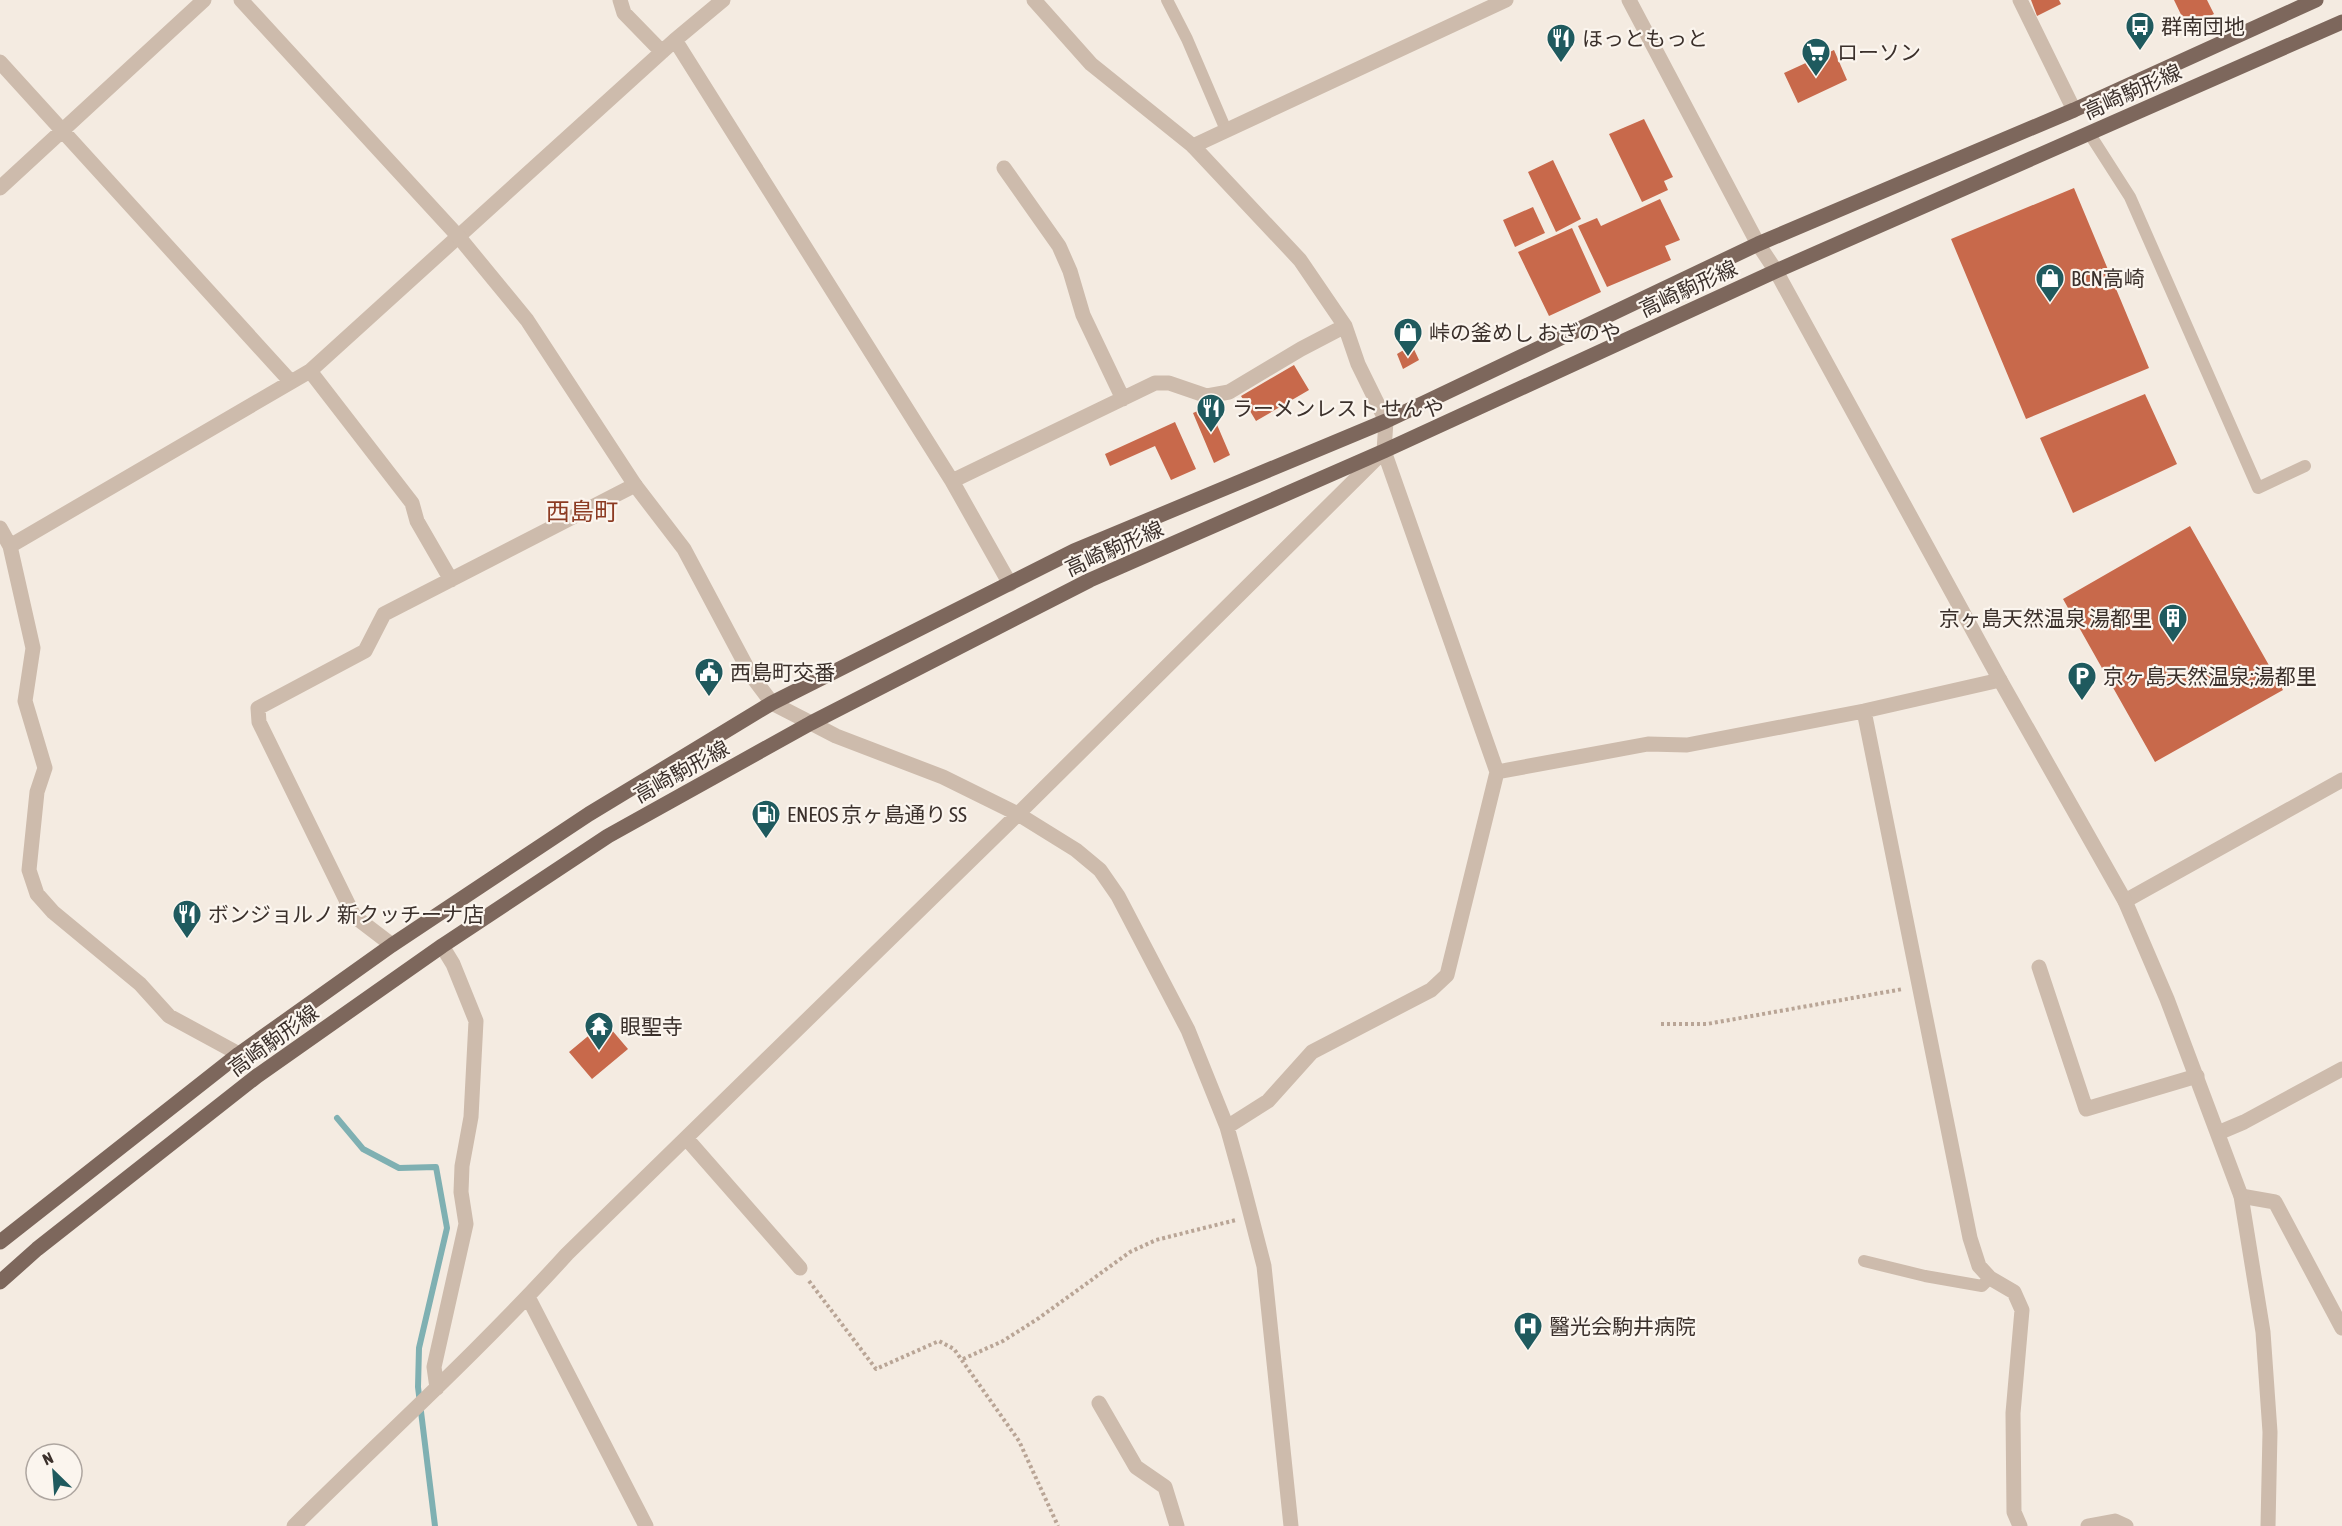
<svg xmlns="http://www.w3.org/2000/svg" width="2342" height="1526" viewBox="0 0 2342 1526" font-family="'Asap Condensed','Noto Sans JP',sans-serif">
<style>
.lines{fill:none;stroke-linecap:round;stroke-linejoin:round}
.stream{stroke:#7fb0b2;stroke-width:6}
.building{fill:#c8694b}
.path{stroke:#b9a596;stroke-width:4;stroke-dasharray:3 3;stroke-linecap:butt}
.service{stroke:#cdbbac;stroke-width:12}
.minor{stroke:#cdbbac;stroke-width:15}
.tertiary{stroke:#cdbbac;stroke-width:15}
.primary{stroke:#7d675c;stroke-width:15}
.labels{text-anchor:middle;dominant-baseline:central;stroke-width:4.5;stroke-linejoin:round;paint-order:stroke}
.poi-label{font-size:21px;fill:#3b302b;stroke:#fbf5ee;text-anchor:start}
.street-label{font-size:21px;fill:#3b302b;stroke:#fbf5ee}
.quarter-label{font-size:24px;fill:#8c3b22;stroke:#fbf5ee}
</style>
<rect width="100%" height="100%" fill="#f4ebe1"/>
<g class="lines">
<path class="stream" d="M 337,1118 L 363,1149 L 399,1168 L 436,1167 L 447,1228 L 419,1348 L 418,1387 L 435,1526"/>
</g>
<path class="building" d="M 2031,0 L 2059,0 L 2061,4 L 2037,16 Z
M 2174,0 L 2207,0 L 2214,14 L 2187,27 Z
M 1834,50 L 1847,80 L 1798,103 L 1784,73 Z
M 1644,119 L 1673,177 L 1664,181 L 1668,190 L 1642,202 L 1609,134 Z
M 1553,160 L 1581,219 L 1556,232 L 1528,172 Z
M 2074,188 L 2149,368 L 2026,419 L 1951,239 Z
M 1660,199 L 1680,240 L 1665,246 L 1671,260 L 1607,287 L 1578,226 L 1597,218 L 1601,226 Z
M 1533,207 L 1545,233 L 1515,247 L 1503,220 Z
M 1572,228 L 1601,292 L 1549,316 L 1518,252 Z
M 1412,345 L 1419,360 L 1403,369 L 1397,354 Z
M 1294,365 L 1309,390 L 1256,421 L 1241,396 Z
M 2145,394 L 2177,464 L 2073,513 L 2040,438 Z
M 1209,406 L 1230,455 L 1214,463 L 1193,413 Z
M 1175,422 L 1196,469 L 1171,480 L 1155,446 L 1110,466 L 1105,454 Z
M 2190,526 L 2283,690 L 2155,762 L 2063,599 Z
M 605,1022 L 628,1049 L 592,1079 L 569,1052 Z"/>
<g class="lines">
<path class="path" d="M 1661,1024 L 1707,1024 L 1903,989
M 809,1281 L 876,1369 L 939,1341 L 954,1349 L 1019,1441 L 1058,1526
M 963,1359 L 1003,1341 L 1039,1318 L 1130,1252 L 1156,1240 L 1236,1220"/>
<path class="service" d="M 1167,0 L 1187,39 L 1226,130
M 2089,133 L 2130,197 L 2258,488 L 2305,466
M 1864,1261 L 1925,1276 L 1982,1286 L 1990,1278"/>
<path class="minor" d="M 620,0 L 624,13 L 662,52
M 2020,0 L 2074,110
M 675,40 L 952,481 L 1010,584
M 0,62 L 291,382
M 1004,168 L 1059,246 L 1070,271 L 1083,315 L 1123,399
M 0,188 L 204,0
M 310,371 L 412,503 L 417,521 L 451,580
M 952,481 L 1155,383 L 1169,383 L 1207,396 L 1229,392 L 1301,349 L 1345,326
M 0,528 L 10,546 L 33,648 L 25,701 L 45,768 L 37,792 L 29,870 L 37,894 L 53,912 L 140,984 L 169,1016 L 239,1054
M 10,546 L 310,371 L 675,40 L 723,0
M 1864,711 L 1970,1238 L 1979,1266 L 1990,1278 L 2014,1292 L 2022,1310 L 2013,1413 L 2014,1512 L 2020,1526
M 811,723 L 836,736 L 943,777 L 1018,814 L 1076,850 L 1100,870 L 1118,896 L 1188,1030 L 1227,1127 L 1242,1181 L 1264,1266 L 1291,1526
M 1497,772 L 1648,744 L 1687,745 L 1864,711 L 2000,680
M 2125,901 L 2342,780
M 392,945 L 354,916 L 259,722 L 258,708 L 365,651 L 384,614 L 635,485
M 2039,967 L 2086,1109 L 2197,1076
M 1227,1127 L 1268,1101 L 1312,1052 L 1431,990 L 1447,975 L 1497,772 L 1384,451
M 2218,1133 L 2244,1122 L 2342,1069
M 686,1138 L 800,1268
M 2241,1196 L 2275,1202 L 2342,1328
M 528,1297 L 646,1526
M 437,1388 L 434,1367 L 466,1224 L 461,1192 L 462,1166 L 471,1117 L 476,1021 L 453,964 L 442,946
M 1099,1403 L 1136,1467 L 1165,1487 L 1177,1526
M 294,1526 C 385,1436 480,1350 567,1254 L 1018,814 L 1384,451 L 1386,421 L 1358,364 L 1345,326 L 1300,260 L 1193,146 L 1091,64 L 1034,0
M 2088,1526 L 2115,1521 L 2126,1526"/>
<path class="tertiary" d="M 241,0 L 458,236 L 527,320 L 635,485 L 684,549 L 751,675 L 772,703 L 811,723
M 1629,0 L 1758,244 L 1776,271 L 2000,680 L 2125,901 L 2167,999 L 2241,1196 L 2263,1332 L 2270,1432 L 2268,1526
M 1193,146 L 1506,0"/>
<path class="primary" d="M 0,1242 L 239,1054 L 392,945 L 589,814 L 772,703 L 1074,551 L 1386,421 L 1758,244 L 2074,110 L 2316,0
M 0,1282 L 37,1249 L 257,1076 L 442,946 L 608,836 L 811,723 L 1090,580 L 1384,451 L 1776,271 L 2342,22"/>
</g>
<defs>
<g id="bus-pin" transform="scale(1.5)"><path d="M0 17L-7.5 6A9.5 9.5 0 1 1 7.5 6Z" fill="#1f5a5e" stroke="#fbf5ee"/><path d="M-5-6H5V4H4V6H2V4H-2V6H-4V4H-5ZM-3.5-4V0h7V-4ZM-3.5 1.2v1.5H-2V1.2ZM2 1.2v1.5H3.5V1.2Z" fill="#fff"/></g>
<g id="restaurant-pin" transform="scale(1.5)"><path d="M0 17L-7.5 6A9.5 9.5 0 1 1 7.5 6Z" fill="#1f5a5e" stroke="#fbf5ee"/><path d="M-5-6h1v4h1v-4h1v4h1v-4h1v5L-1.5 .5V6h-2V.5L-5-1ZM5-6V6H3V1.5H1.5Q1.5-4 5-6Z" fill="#fff"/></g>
<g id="supermarket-pin" transform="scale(1.5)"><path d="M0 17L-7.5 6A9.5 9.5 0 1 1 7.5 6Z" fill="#1f5a5e" stroke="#fbf5ee"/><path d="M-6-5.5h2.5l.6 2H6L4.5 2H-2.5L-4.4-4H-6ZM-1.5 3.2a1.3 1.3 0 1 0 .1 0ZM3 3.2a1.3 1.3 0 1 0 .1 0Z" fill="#fff"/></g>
<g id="shop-pin" transform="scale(1.5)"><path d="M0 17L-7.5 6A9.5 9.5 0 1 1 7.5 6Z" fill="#1f5a5e" stroke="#fbf5ee"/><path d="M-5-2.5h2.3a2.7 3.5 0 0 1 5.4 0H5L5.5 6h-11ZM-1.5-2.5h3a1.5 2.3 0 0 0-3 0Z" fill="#fff"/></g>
<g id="building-pin" transform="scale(1.5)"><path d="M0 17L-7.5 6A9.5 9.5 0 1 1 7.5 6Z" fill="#1f5a5e" stroke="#fbf5ee"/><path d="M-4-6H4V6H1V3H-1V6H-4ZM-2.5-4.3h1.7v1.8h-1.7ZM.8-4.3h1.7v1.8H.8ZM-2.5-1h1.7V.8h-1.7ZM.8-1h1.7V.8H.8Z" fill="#fff"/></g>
<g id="civic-pin" transform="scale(1.5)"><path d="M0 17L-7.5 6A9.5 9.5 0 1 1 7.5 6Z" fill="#1f5a5e" stroke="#fbf5ee"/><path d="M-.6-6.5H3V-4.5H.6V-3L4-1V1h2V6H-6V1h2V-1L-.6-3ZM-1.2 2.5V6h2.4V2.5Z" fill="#fff"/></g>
<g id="parking-pin" transform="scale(1.5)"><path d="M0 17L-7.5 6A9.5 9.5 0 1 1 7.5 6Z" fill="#1f5a5e" stroke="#fbf5ee"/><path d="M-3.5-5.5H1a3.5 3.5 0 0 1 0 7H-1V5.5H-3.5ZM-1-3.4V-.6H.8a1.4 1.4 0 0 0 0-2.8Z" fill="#fff"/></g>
<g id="fuel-pin" transform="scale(1.5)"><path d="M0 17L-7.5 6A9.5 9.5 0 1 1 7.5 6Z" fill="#1f5a5e" stroke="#fbf5ee"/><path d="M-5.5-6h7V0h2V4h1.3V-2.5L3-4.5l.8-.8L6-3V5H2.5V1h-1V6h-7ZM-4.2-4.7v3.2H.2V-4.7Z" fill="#fff"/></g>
<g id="temple-pin" transform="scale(1.5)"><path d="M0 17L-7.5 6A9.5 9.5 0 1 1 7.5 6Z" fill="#1f5a5e" stroke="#fbf5ee"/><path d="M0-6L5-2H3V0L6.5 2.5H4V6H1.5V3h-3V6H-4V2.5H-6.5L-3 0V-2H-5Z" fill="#fff"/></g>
<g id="hospital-pin" transform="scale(1.5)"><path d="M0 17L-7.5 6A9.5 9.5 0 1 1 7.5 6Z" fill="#1f5a5e" stroke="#fbf5ee"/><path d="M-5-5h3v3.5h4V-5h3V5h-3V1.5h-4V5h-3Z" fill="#fff"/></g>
</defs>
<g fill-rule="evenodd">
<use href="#bus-pin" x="2140" y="26"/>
<use href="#restaurant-pin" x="1561" y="38"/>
<use href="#supermarket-pin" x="1816" y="52"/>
<use href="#shop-pin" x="2050" y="278"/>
<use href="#shop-pin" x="1408" y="332"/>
<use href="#restaurant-pin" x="1211" y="408"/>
<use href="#building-pin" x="2173" y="618"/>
<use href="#civic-pin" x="709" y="672"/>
<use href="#parking-pin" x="2082" y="676"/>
<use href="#fuel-pin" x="766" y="814"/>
<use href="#restaurant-pin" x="187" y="914"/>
<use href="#temple-pin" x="599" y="1026"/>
<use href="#hospital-pin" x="1528" y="1326"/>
</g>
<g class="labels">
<g class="poi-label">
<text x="2161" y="26">群南団地</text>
<text x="1582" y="38">ほっともっと</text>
<text x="1837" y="52">ローソン</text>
<text x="2071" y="278">BCN高崎</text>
<text x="1429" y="332">峠の釜めし おぎのや</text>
<text x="1232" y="408">ラーメンレスト せんや</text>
<text x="2152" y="618" text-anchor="end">京ヶ島天然温泉 湯都里</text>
<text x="730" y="672">西島町交番</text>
<text x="2103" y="676">京ヶ島天然温泉;湯都里</text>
<text x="787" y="814">ENEOS 京ヶ島通り SS</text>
<text x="208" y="914">ボンジョルノ 新クッチーナ店</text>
<text x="620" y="1026">眼聖寺</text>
<text x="1549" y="1326">醫光会駒井病院</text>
</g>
<g class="street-label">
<text transform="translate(2132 91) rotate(-24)">高崎駒形線</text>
<text transform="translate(1688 288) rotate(-25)">高崎駒形線</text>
<text transform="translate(1114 548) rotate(-24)">高崎駒形線</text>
<text transform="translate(681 771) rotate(-29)">高崎駒形線</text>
<text transform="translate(273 1040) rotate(-36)">高崎駒形線</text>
</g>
<g class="quarter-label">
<text x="582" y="511">西島町</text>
</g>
</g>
<g transform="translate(54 1472) rotate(335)"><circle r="28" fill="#fbf5ee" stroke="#aea6a0" stroke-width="1.5"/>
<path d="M0-4.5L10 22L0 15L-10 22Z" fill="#1f5a5e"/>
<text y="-9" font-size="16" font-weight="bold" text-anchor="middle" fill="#3b302b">N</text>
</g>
</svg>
